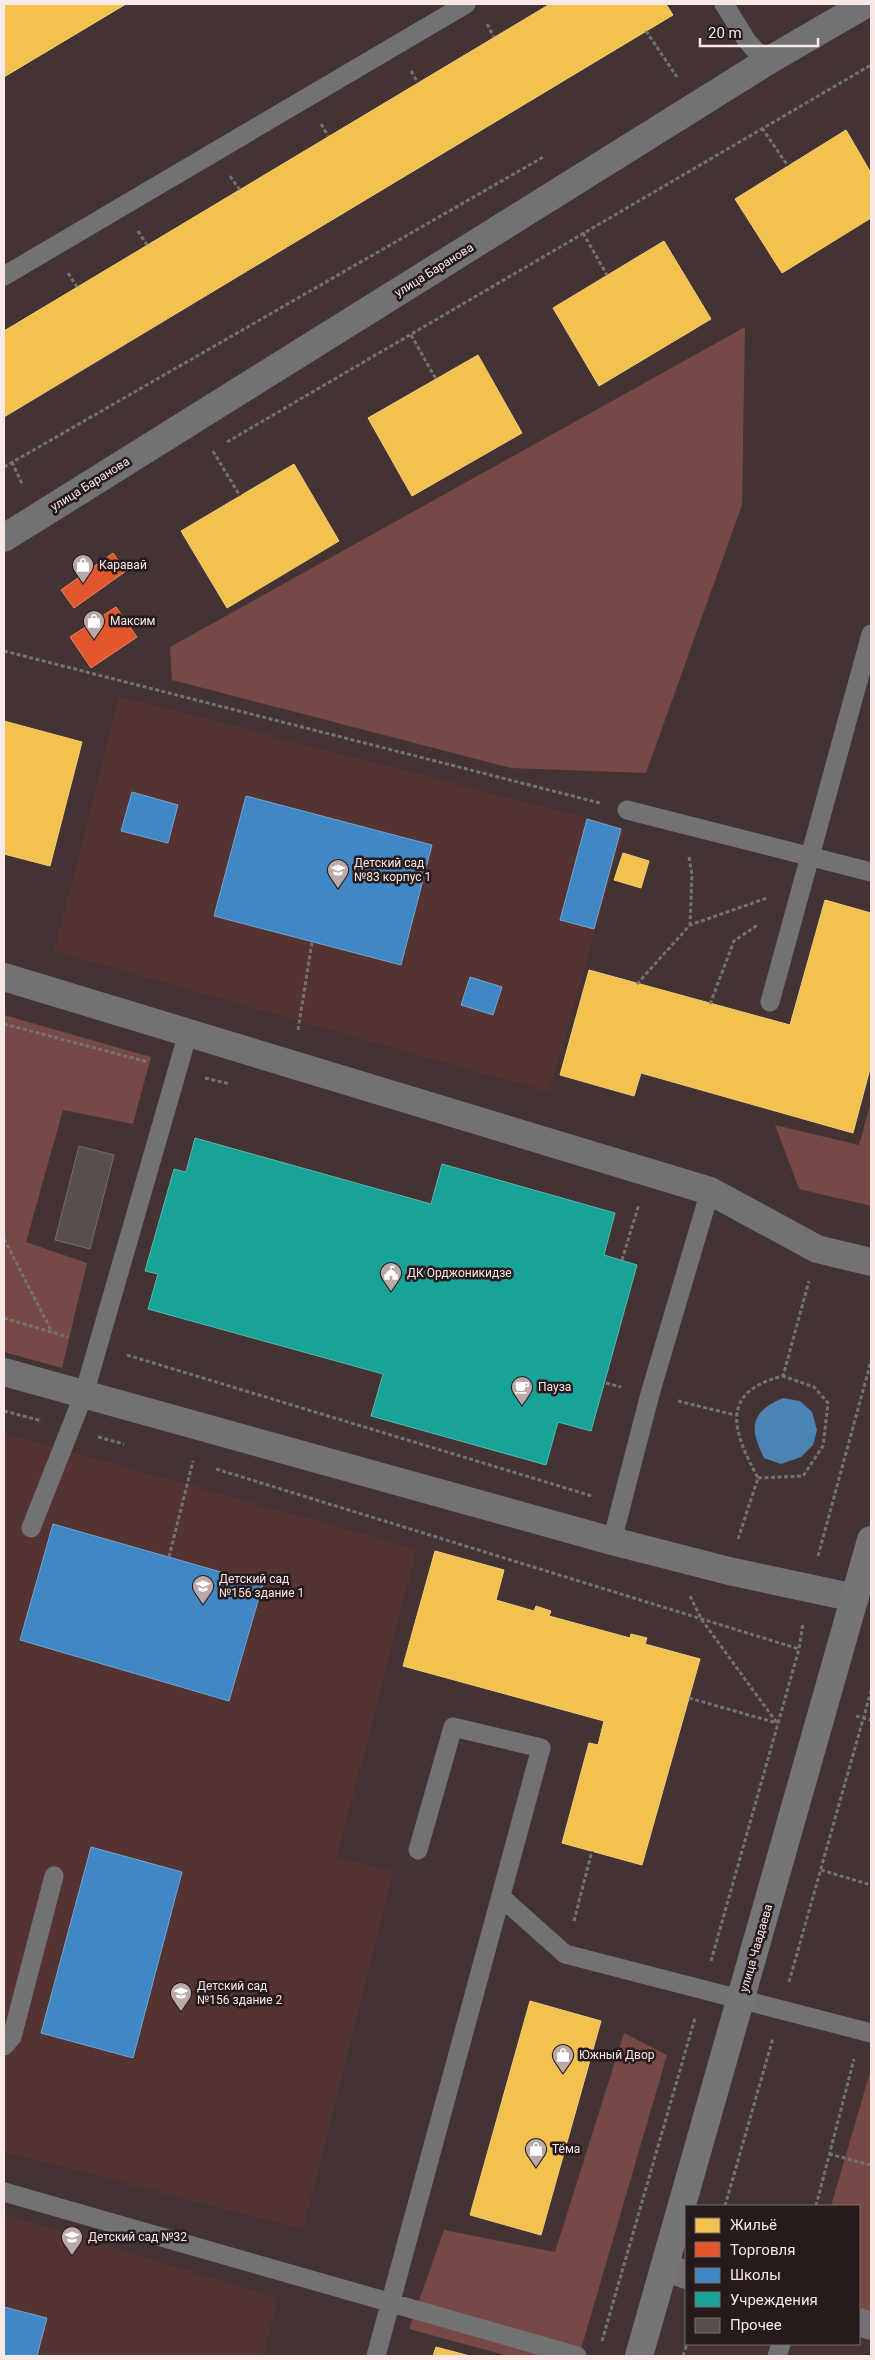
<svg xmlns="http://www.w3.org/2000/svg" width="875" height="2360" viewBox="0 0 875 2360" font-family="Roboto,sans-serif">
<style>
.built{fill:#533433}
.green{fill:#764846}
.water{fill:#4a83b4}
.homes{fill:#f2c14e;stroke:#f4cd7c}
.shops{fill:#e4572e;stroke:#eb8266}
.schools{fill:#3f88c5;stroke:#77a5cf}
.public{fill:#17a398;stroke:#5bb8b0}
.building{fill:#5a4e4d;stroke:#776a69}
.lines{fill:none;stroke-linecap:round;stroke-linejoin:round}
.path{stroke:#747172;stroke-width:3;stroke-dasharray:4 2.5;stroke-linecap:butt}
.lane{stroke:#727274;stroke-width:19}
.street{stroke:#727274;stroke-width:28}
.secondary{stroke:#757577;stroke-width:28}
.labels{text-anchor:middle;dominant-baseline:central;stroke-width:5;stroke-linejoin:round;paint-order:stroke}
.street-label{font-size:12px;fill:#fae8e7;stroke:#261a1a}
.poi-label{font-size:12px;fill:#fae8e7;stroke:#261a1a;text-anchor:start}
</style>
<rect width="100%" height="100%" fill="#433433"/>
<path class="built" d="M 119,696 L 625,828 L 549,1092 L 54,951 Z
M 4,1433 L 417,1549 L 337,1857 L 393,1872 L 303,2229 L 4,2152 Z
M 4,2214 L 278,2298 L 263,2356 L 4,2356 Z"/>
<path class="green" d="M 745,327 L 742,505 L 646,773 L 511,768 L 172,680 L 170,647 Z
M 4,1015 L 151,1057 L 133,1124 L 63,1110 L 26,1242 L 87,1263 L 62,1368 L 4,1352 Z
M 871,1102 L 871,1206 L 799,1189 L 775,1125 L 859,1145 Z
M 624,2033 L 667,2055 L 579,2356 L 508,2356 L 409,2329 L 444,2230 L 555,2252 Z
M 871,2069 L 871,2314 L 859,2311 L 859,2206 L 831,2206 Z"/>
<path class="water" d="M 783,1398 L 800,1401 L 812,1412 L 817,1430 L 813,1445 L 801,1457 L 781,1464 L 764,1458 C 749,1428 750,1412 783,1398 Z"/>
<path class="homes" d="M 4,4 L 126,4 L 4,77 Z
M 550,4 L 666,4 L 673,15 L 4,417 L 4,331 Z
M 846,130 L 871,173 L 871,218 L 782,273 L 735,199 Z
M 664,241 L 711,319 L 599,386 L 553,308 Z
M 478,355 L 522,433 L 412,496 L 368,418 Z
M 294,464 L 339,541 L 227,608 L 181,531 Z
M 4,721 L 82,742 L 50,866 L 4,854 Z
M 623,853 L 649,861 L 641,888 L 614,880 Z
M 825,900 L 871,913 L 871,1065 L 853,1133 L 641,1073 L 634,1096 L 560,1075 L 589,970 L 790,1025 Z
M 435,1551 L 504,1570 L 496,1600 L 534,1611 L 536,1606 L 551,1611 L 549,1616 L 630,1638 L 631,1634 L 647,1638 L 645,1644 L 700,1659 L 642,1865 L 562,1843 L 589,1743 L 598,1745 L 604,1721 L 403,1666 Z
M 530,2001 L 601,2021 L 541,2235 L 470,2215 Z
M 436,2347 L 470,2356 L 433,2356 Z"/>
<path class="shops" d="M 113,553 L 126,571 L 74,608 L 61,590 Z
M 116,607 L 137,637 L 91,668 L 70,637 Z"/>
<path class="schools" d="M 132,792 L 178,805 L 168,843 L 121,831 Z
M 246,796 L 432,845 L 401,965 L 214,916 Z
M 587,819 L 621,829 L 594,929 L 560,920 Z
M 470,977 L 502,987 L 493,1015 L 461,1005 Z
M 53,1524 L 263,1584 L 229,1701 L 20,1640 Z
M 91,1847 L 182,1872 L 133,2058 L 41,2033 Z
M 4,2307 L 47,2318 L 37,2356 L 4,2356 Z"/>
<path class="public" d="M 195,1138 L 431,1204 L 442,1164 L 615,1213 L 604,1255 L 637,1265 L 591,1431 L 558,1422 L 546,1465 L 371,1416 L 383,1374 L 148,1309 L 158,1274 L 145,1271 L 174,1169 L 186,1172 Z"/>
<path class="building" d="M 79,1146 L 114,1155 L 90,1249 L 55,1240 Z"/>
<g class="lines">
<path class="path" d="M 487,24 L 494,37
M 646,31 L 677,77
M 411,71 L 418,83
M 321,124 L 328,136
M 762,128 L 788,166
M 230,176 L 240,190
M 138,231 L 147,245
M 583,233 L 607,275
M 68,273 L 77,287
M 411,335 L 436,379
M 227,442 L 871,65
M 213,451 L 240,496
M 12,462 L 23,486
M 4,467 L 545,156
M 4,651 L 600,803
M 689,857 L 692,875 L 690,925
M 637,984 L 690,925 L 767,898
M 710,1004 L 734,941 L 759,924
M 4,1024 L 148,1062
M 298,1030 L 312,942
M 205,1078 L 230,1084
M 4,1239 L 52,1332
M 622,1260 L 639,1204
M 4,1318 L 68,1337
M 127,1355 L 592,1496
M 606,1383 L 621,1387
M 678,1401 L 735,1415
M 4,1411 L 42,1421
M 98,1437 L 124,1444
M 216,1469 L 799,1649
M 758,1478 L 803,1476 L 823,1446 L 828,1403 L 814,1387 L 783,1376
M 738,1539 L 758,1478 C 733,1432 718,1392 783,1376 L 809,1281
M 818,1556 L 871,1361
M 169,1557 L 193,1461
M 690,1596 L 702,1620 L 777,1723
M 689,1698 L 777,1723
M 856,1716 L 871,1720
M 821,1870 L 871,1885
M 574,1921 L 592,1851
M 711,1961 L 799,1649 L 803,1623
M 789,1982 L 871,1691
M 829,2154 L 871,2165
M 725,2206 L 773,2038
M 816,2206 L 854,2059
M 602,2341 L 695,2018
M 683,2356 L 687,2344"/>
<path class="lane" d="M 724,4 L 747,41 L 766,62
M 4,276 L 466,4
M 627,810 L 871,872
M 770,1002 L 871,634
M 31,1528 L 84,1394 L 188,1033
M 612,1541 L 650,1394 L 710,1191
M 501,1897 L 565,1954 L 871,2033
M 4,2046 L 12,2037 L 54,1876
M 4,2192 L 577,2356
M 376,2356 L 541,1748 L 453,1727 L 418,1850
M 777,2356 L 781,2344"/>
<path class="street" d="M 4,538 L 766,62 L 866,4
M 4,977 L 710,1191 L 817,1249 L 871,1262
M 4,1372 L 612,1541 L 729,1571 L 855,1598
M 665,2267 L 686,2275
M 859,2322 L 871,2326"/>
<path class="secondary" d="M 639,2356 L 871,1540"/>
</g>
<defs>
<g id="shop-pin" transform="scale(1.125)"><path d="M0 17L-7.5 6A9.5 9.5 0 1 1 7.5 6Z" fill="#baa9a8" stroke="#261a1a"/><path d="M-5-2.5h2.3a2.7 3.5 0 0 1 5.4 0H5L5.5 6h-11ZM-1.5-2.5h3a1.5 2.3 0 0 0-3 0Z" fill="#fff"/></g>
<g id="school-pin" transform="scale(1.125)"><path d="M0 17L-7.5 6A9.5 9.5 0 1 1 7.5 6Z" fill="#baa9a8" stroke="#261a1a"/><path d="M0-5L7-2L0 1L-7-2ZM-4 1L0 2.5L4 1V4Q0 6-4 4Z" fill="#fff"/></g>
<g id="civic-pin" transform="scale(1.125)"><path d="M0 17L-7.5 6A9.5 9.5 0 1 1 7.5 6Z" fill="#baa9a8" stroke="#261a1a"/><path d="M-.6-6.5H3V-4.5H.6V-3L4-1V1h2V6H-6V1h2V-1L-.6-3ZM-1.2 2.5V6h2.4V2.5Z" fill="#fff"/></g>
<g id="cafe-pin" transform="scale(1.125)"><path d="M0 17L-7.5 6A9.5 9.5 0 1 1 7.5 6Z" fill="#baa9a8" stroke="#261a1a"/><path d="M-5.5-4.5H6V0H3Q3 3.5 0 3.5H-2.5Q-5.5 3.5-5.5 0ZM3-3.2v2h1.7v-2ZM-6 4.5H4V6H-6Z" fill="#fff"/></g>
</defs>
<g fill-rule="evenodd">
<use href="#shop-pin" x="83" y="565"/>
<use href="#shop-pin" x="94" y="621"/>
<use href="#school-pin" x="338" y="870"/>
<use href="#civic-pin" x="391" y="1273"/>
<use href="#cafe-pin" x="522" y="1387"/>
<use href="#school-pin" x="203" y="1586"/>
<use href="#school-pin" x="181" y="1993"/>
<use href="#shop-pin" x="563" y="2055"/>
<use href="#shop-pin" x="536" y="2149"/>
<use href="#school-pin" x="72" y="2237"/>
</g>
<g class="labels">
<g class="street-label">
<text transform="translate(434 270) rotate(-32)">улица Баранова</text>
<text transform="translate(90 484) rotate(-32)">улица Баранова</text>
<text transform="translate(756 1948) rotate(-74)">улица Чаадаева</text>
</g>
<g class="poi-label">
<text x="99" y="565">Каравай</text>
<text x="110" y="621">Максим</text>
<text x="354" y="863">Детский сад<tspan x="354" dy="14">№83 корпус 1</tspan></text>
<text x="407" y="1273">ДК Орджоникидзе</text>
<text x="538" y="1387">Пауза</text>
<text x="219" y="1579">Детский сад<tspan x="219" dy="14">№156 здание 1</tspan></text>
<text x="197" y="1986">Детский сад<tspan x="197" dy="14">№156 здание 2</tspan></text>
<text x="579" y="2055">Южный Двор</text>
<text x="552" y="2149">Тёма</text>
<text x="88" y="2237">Детский сад №32</text>
</g>
</g>
<rect width="875" height="2360" fill="none" stroke="#fae8e7" stroke-width="10"/>
<rect x="685" y="2205" width="175" height="140" fill="#261a1a" stroke="#7b6c6c"/>
<rect x="695" y="2218" width="25" height="15" fill="#f2c14e" stroke="#7b6c6c"/>
<text x="730" y="2230" font-size="15" fill="#fae8e7">Жильё</text>
<rect x="695" y="2242" width="25" height="15" fill="#e4572e" stroke="#7b6c6c"/>
<text x="730" y="2255" font-size="15" fill="#fae8e7">Торговля</text>
<rect x="695" y="2268" width="25" height="15" fill="#3f88c5" stroke="#7b6c6c"/>
<text x="730" y="2280" font-size="15" fill="#fae8e7">Школы</text>
<rect x="695" y="2292" width="25" height="15" fill="#17a398" stroke="#7b6c6c"/>
<text x="730" y="2305" font-size="15" fill="#fae8e7">Учреждения</text>
<rect x="695" y="2318" width="25" height="15" fill="#5a4e4d" stroke="#7b6c6c"/>
<text x="730" y="2330" font-size="15" fill="#fae8e7">Прочее</text>
<path d="M700 38v8h118v-8" fill="none" stroke="#fae8e7" stroke-width="2.5"/>
<text x="708" y="38" font-size="15" fill="#fae8e7" stroke="#261a1a" stroke-width="4" paint-order="stroke">20 m</text>
</svg>
